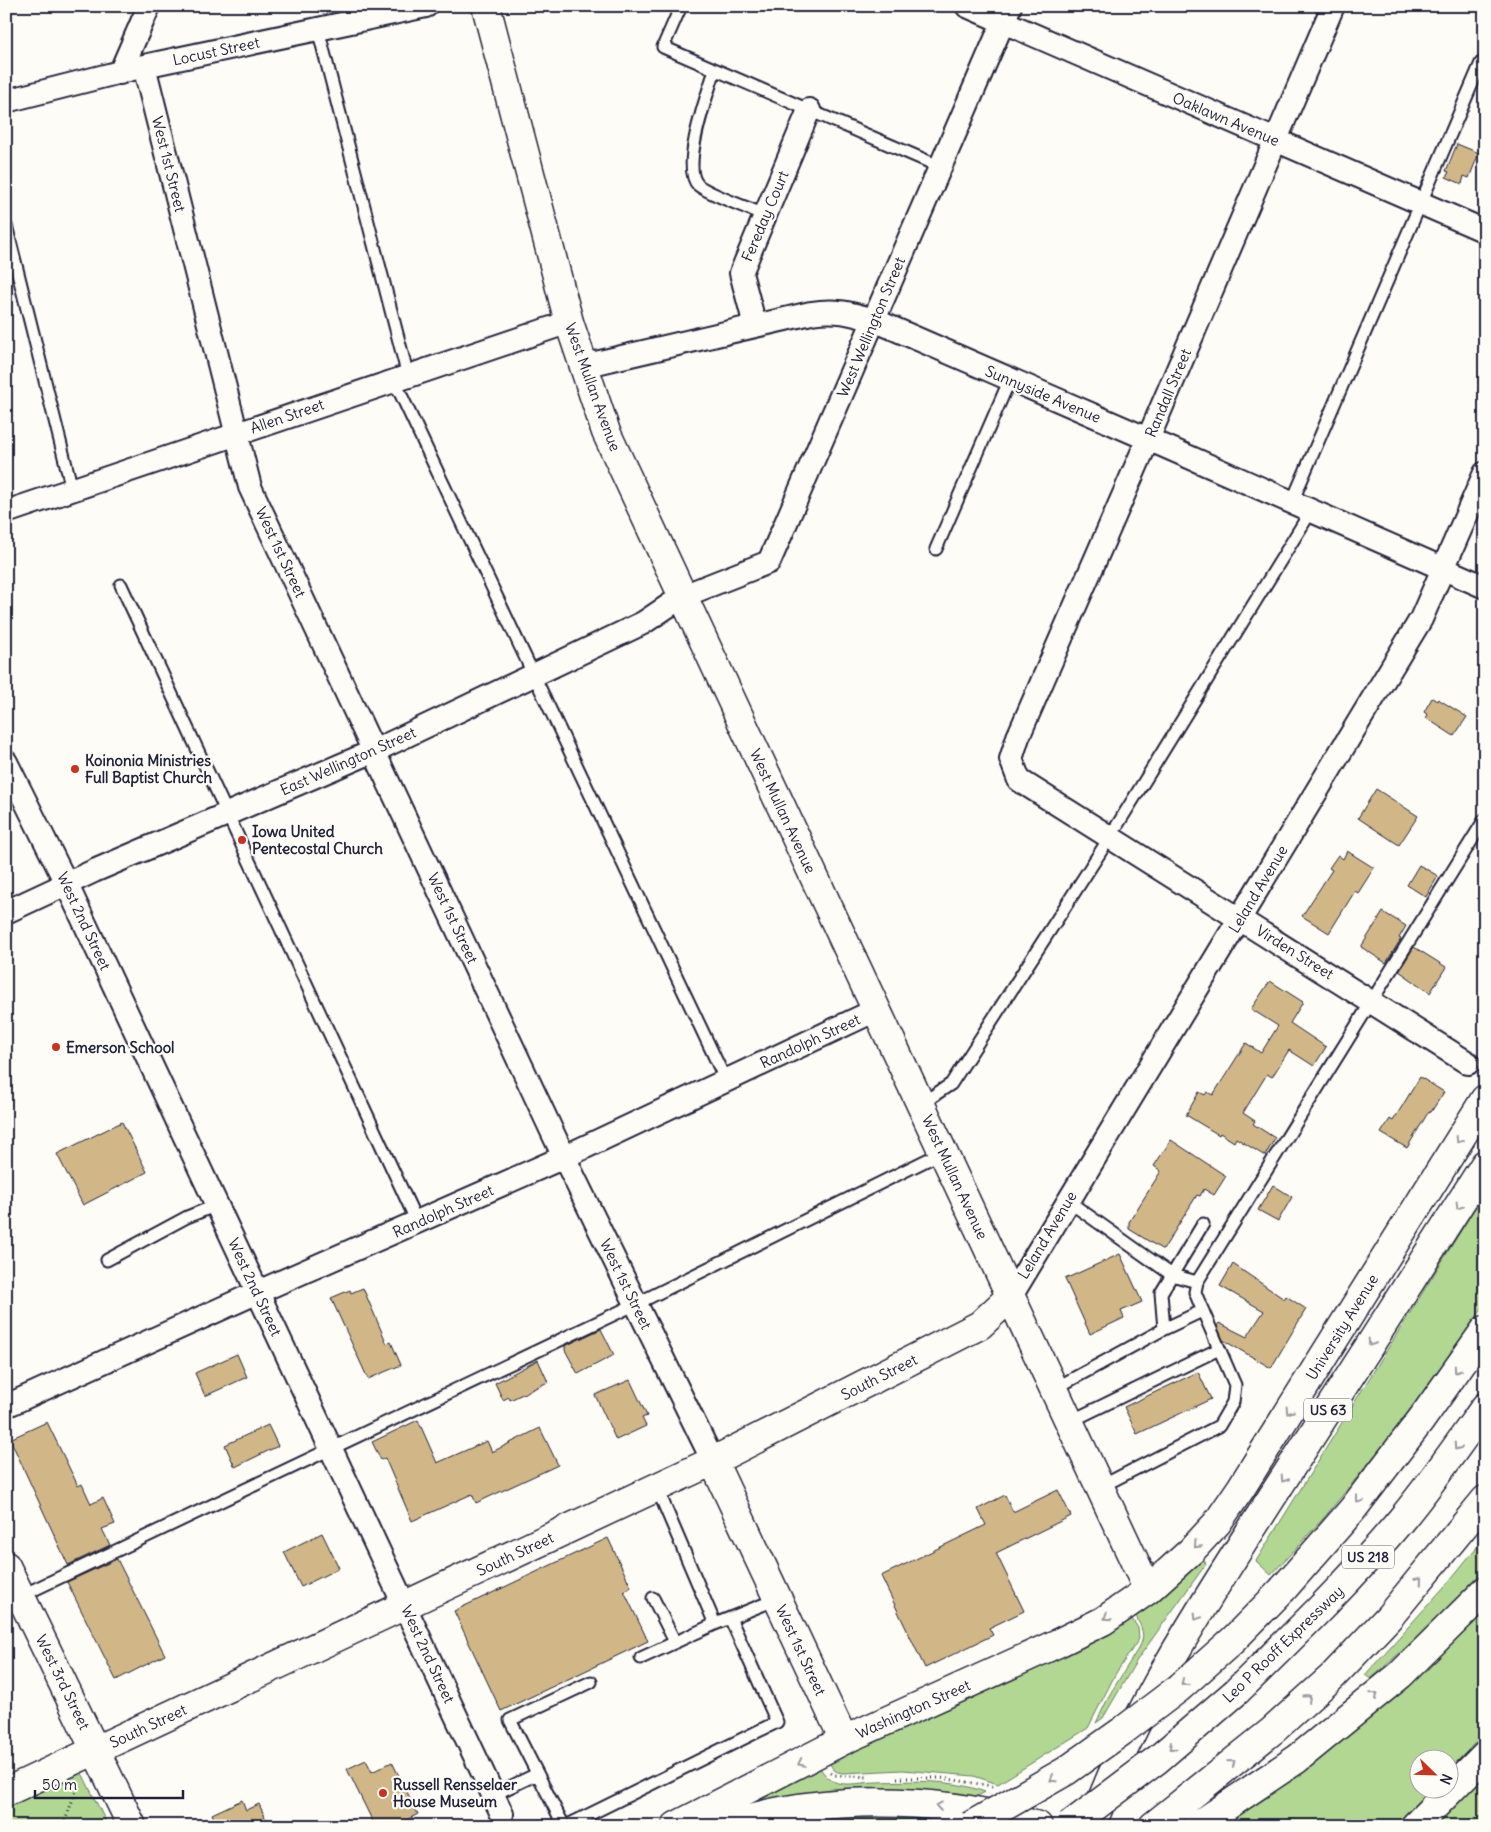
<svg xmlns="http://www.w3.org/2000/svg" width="1491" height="1832" viewBox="0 0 1491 1832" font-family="Delius,sans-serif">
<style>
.green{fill:#b1d792;stroke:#6a7c66}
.building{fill:#d1b787;stroke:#22223b}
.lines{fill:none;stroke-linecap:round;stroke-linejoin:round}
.lane-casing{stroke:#22223b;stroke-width:15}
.street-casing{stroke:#22223b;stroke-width:26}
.secondary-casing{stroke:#22223b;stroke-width:31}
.primary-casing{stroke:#22223b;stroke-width:31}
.highway-casing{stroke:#22223b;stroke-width:31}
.path{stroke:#22223b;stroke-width:3;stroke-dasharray:1 4;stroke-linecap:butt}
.lane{stroke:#fdfcf7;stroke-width:11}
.street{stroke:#fdfcf7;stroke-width:22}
.secondary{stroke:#fdfcf7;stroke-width:28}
.primary{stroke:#fdfcf7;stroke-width:28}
.highway{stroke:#fdfcf7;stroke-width:28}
.highway-bridge-casing{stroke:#22223b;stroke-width:31;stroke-linecap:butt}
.highway-bridge{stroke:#fdfcf7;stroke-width:28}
.oneway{stroke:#9a9aa2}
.poi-dot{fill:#c8321e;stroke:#fdfcf7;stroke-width:2}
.labels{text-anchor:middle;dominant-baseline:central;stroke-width:4.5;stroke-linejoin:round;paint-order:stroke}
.shield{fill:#fdfcf7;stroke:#646373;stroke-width:1}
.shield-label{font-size:14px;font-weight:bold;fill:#22223b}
.street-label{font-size:15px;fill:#22223b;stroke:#fdfcf7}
.poi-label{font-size:15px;font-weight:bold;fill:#22223b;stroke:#fdfcf7;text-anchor:start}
</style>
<rect width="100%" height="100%" fill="#fdfcf7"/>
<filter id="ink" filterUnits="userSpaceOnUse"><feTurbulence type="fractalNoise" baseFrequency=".02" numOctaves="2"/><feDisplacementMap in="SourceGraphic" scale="10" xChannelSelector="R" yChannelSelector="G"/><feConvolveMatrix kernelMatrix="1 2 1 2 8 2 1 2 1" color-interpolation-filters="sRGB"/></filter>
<g filter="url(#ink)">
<path class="green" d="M 1485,1192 L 1485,1304 L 1457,1346 L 1386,1442 L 1323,1519 L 1271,1575 L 1256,1561 Z
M 1485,1537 L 1485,1569 L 1428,1627 L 1371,1679 L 1365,1675 L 1445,1586 Z
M 1203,1558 L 1206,1564 L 1137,1660 L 1103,1718 L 1096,1723 L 1110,1694 L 1141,1644 C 1146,1631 1139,1625 1135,1613 Z
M 1485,1606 L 1485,1736 L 1449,1772 L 1448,1760 L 1418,1760 L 1418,1790 L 1431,1790 L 1396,1826 L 1221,1826 Z
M 1130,1616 L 1138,1628 L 1139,1639 L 1116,1673 L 1088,1728 L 998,1784 L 974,1776 L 903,1770 L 843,1773 C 834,1772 832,1769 829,1761 Z
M 818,1765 C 824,1774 828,1780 838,1783 C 849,1786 865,1782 877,1782 C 912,1781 951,1779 985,1792 L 978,1796 L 910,1789 L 863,1790 L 722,1814 Z
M 80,1769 L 108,1826 L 6,1826 L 6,1803 Z
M 1485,1772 L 1485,1826 L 1431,1826 Z
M 882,1813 L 934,1818 L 919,1826 L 775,1826 Z"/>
<path class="building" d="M 1457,144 L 1479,153 L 1469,178 L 1464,176 L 1462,184 L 1446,177 L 1449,172 L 1446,171 Z
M 1432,698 L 1437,701 L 1438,699 L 1467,717 L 1454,736 L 1426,718 L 1428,715 L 1424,712 Z
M 1376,789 L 1418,816 L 1399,845 L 1358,818 Z
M 1347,851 L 1374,868 L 1358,893 L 1355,891 L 1329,933 L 1302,916 L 1332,870 L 1329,868 L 1338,855 L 1343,859 Z
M 1419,865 L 1438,876 L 1426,897 L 1407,885 Z
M 1383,912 L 1406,926 L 1399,938 L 1401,939 L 1386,963 L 1361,947 Z
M 1414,947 L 1446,967 L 1430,993 L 1399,971 Z
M 1270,981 L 1303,1002 L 1290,1023 L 1326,1047 L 1314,1066 L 1289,1050 L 1272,1077 L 1267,1074 L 1243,1113 L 1255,1121 L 1253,1124 L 1275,1138 L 1265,1156 L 1236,1138 L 1234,1142 L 1220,1133 L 1219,1135 L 1186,1115 L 1199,1092 L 1205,1095 L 1207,1092 L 1213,1095 L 1246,1043 L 1261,1053 L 1278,1026 L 1251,1009 Z
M 1420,1077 L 1444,1092 L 1431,1112 L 1429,1111 L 1407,1148 L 1381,1133 L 1390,1119 L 1393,1121 Z
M 122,1122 L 147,1172 L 83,1205 L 57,1154 Z
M 1171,1140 L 1226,1176 L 1214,1195 L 1204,1189 L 1200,1196 L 1197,1195 L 1163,1250 L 1129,1229 L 1129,1222 L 1161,1171 L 1154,1166 Z
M 1273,1185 L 1292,1197 L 1278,1221 L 1258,1210 Z
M 1120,1254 L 1142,1302 L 1121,1311 L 1124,1318 L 1090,1334 L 1065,1279 Z
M 1233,1264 L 1284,1299 L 1286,1296 L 1306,1309 L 1271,1368 L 1223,1340 L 1217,1326 L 1219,1323 L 1247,1337 L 1264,1311 L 1220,1286 Z
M 363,1288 L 387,1344 L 391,1342 L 401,1365 L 368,1379 L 331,1298 L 350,1290 L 351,1293 Z
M 601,1329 L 614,1355 L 578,1374 L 565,1350 L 565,1346 Z
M 237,1354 L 247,1377 L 205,1396 L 195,1373 Z
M 538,1360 L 548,1382 L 510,1400 L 509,1397 L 503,1400 L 495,1383 Z
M 1198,1372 L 1211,1399 L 1137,1434 L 1124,1407 Z
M 630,1380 L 647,1416 L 642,1418 L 646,1426 L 616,1440 L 595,1395 Z
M 418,1420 L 437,1463 L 487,1441 L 492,1452 L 540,1428 L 558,1465 L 476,1503 L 472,1494 L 412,1521 L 385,1458 L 381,1460 L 372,1442 Z
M 47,1422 L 78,1486 L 82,1484 L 91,1504 L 103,1498 L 115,1524 L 102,1529 L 110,1545 L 68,1565 L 10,1439 Z
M 268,1425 L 278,1446 L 235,1467 L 225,1445 Z
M 1058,1490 L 1071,1516 L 996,1553 L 1024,1611 L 989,1628 L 993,1635 L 925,1668 L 881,1576 L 986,1525 L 978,1509 L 1005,1495 L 1013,1512 Z
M 322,1533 L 339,1568 L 301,1587 L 284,1552 Z
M 608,1538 L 631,1587 L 624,1591 L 648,1641 L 501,1711 L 454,1611 Z
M 117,1559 L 165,1655 L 116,1680 L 67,1582 Z
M 366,1760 L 372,1772 L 392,1762 L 418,1814 L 395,1826 L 375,1826 L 347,1769 Z
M 242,1800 L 246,1810 L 259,1804 L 269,1826 L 209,1826 L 216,1823 L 212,1814 Z"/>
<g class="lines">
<g class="lane-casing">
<path id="lane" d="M 681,6 L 663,47 L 941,167
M 318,29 L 408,376
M 715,70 C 708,93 680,167 698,185 C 708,194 751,209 765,215
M 6,225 L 72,489
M 394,380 L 726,1081
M 1292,502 L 1481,63
M 936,549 L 1010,379
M 121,585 L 417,1222
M 921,1104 L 951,1084 L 1110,837 L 1311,511
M 107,1260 L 187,1217 L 217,1205
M 1197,1282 L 1172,1275 L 1203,1224
M 1164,1329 L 1202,1311
M 1054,1389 L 1164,1329 L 1161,1293 L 1172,1275 L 1068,1201
M 1069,1422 L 1219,1349
M 1100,1487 L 1219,1426 L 1233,1402 L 1235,1385 L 1199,1302 L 1195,1292 L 1197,1282 L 1485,819
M 657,1488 L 715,1624 L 777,1599
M 653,1598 L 675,1642
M 6,1603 L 636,1304 L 943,1152
M 641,1658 L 715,1624
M 493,1795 L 537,1774
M 564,1826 L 510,1720 L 591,1682
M 566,1826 L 777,1722 L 730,1618"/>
</g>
<g class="street-casing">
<path id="street" d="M 967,6 L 1485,231
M 1333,6 L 1148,439 L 1018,737 L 1011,759 L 1019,780 L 1468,1063
M 144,66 L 250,487 L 564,1157 L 713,1461
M 120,73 L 149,6
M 6,101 L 144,66 L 426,6
M 755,325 L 741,273 L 809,110
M 583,366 L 811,313 C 836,309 850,313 874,320 L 1148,439 L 1485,587
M 6,512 L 569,322
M 6,762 L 66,883 L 502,1814
M 6,912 L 94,871 L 374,751 L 643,623 L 683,596 L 769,562 L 1010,6
M 1011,1296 L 1421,619 L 1485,473
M 6,1406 L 258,1292 L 564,1157 L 876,1010"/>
</g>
<g class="secondary-casing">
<path id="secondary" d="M 486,6 L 569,322 L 606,432 L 1148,1590
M 713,1461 L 844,1740
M 6,1566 L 132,1826
M 6,1792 L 713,1461 L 980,1325 L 1011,1296
M 676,1826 L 844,1740 L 1058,1643 L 1103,1621 L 1148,1590 L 1191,1551 L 1217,1523 L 1241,1488 L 1485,1099"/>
</g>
<g class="primary-casing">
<path id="primary" d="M 722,1826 C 822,1794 937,1795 1038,1826"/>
</g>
<g class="highway-casing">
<path id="highway" d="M 1283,1589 L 1352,1510 L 1421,1420 L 1485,1330
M 1236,1692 C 1293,1636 1350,1581 1401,1520 C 1431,1484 1458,1445 1485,1407
M 1097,1812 C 1140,1698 1209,1596 1274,1494 C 1345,1384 1415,1275 1485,1164
M 1153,1826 L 1272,1731 L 1332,1677 L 1389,1617 L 1485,1500
M 1197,1826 L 1297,1759 L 1400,1675 L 1485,1591
M 1415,1826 L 1485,1755"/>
</g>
<path class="path" d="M 831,1773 L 834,1775 L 868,1777
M 897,1778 L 941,1778 L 993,1786
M 63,1826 L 77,1788"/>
<use href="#lane" class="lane"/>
<use href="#street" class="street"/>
<use href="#secondary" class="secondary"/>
<use href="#primary" class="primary"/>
<use href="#highway" class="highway"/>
<g class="highway-bridge-casing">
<path id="highway-bridge" d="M 970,1826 L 1066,1771 L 1121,1732 L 1179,1688 L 1233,1640 L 1283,1589
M 1069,1826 L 1158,1759 L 1236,1692"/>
</g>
<use href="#highway-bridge" class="highway-bridge"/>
</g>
<defs><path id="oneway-chevron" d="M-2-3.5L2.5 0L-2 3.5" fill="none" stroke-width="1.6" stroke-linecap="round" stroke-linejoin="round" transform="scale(1.25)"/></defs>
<g class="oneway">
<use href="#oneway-chevron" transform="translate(1459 1140) rotate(122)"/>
<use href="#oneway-chevron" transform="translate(1459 1206) rotate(122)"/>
<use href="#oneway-chevron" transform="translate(1371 1343) rotate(123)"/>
<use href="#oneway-chevron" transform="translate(1457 1370) rotate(125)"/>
<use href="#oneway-chevron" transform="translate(1289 1411) rotate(122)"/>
<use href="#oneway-chevron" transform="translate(1457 1447) rotate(125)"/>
<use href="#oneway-chevron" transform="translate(1284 1479) rotate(123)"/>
<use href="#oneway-chevron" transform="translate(1359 1500) rotate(127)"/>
<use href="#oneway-chevron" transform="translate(1197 1545) rotate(133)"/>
<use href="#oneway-chevron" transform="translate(1419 1580) rotate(-50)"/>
<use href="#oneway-chevron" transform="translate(1107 1617) rotate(147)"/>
<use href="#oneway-chevron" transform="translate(1197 1617) rotate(122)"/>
<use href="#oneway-chevron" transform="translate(1184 1683) rotate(139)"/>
<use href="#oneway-chevron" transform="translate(1375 1695) rotate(-40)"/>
<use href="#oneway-chevron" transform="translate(1308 1698) rotate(-42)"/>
<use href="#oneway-chevron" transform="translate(1172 1747) rotate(139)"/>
<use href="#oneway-chevron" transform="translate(801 1763) rotate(153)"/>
<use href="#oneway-chevron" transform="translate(1232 1763) rotate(-39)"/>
<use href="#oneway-chevron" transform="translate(1053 1779) rotate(150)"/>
<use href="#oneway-chevron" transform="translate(939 1806) rotate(-171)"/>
</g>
</g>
<g class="poi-dot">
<circle cx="75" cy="769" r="5"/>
<circle cx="242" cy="840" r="5"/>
<circle cx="56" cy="1047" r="5"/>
<circle cx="383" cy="1793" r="5"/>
</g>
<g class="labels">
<g class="shield">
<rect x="1304" y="1398.5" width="48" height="23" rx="4"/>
<rect x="1342" y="1545.5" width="52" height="23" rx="4"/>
</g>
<g class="shield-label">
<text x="1328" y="1410">US 63</text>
<text x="1368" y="1557">US 218</text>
</g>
<g class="street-label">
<text transform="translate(216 51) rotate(-12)">Locust Street</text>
<text transform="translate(1226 119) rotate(23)">Oaklawn Avenue</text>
<text transform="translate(169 164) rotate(76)">West 1st Street</text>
<text transform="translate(765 216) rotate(-67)">Fereday Court</text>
<text transform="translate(871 327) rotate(-67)">West Wellington Street</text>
<text transform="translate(593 387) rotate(70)">West Mullan Avenue</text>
<text transform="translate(1168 393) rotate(-67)">Randall Street</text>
<text transform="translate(1043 394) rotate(23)">Sunnyside Avenue</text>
<text transform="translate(287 416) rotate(-19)">Allen Street</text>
<text transform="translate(281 552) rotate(65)">West 1st Street</text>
<text transform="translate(348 761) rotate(-24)">East Wellington Street</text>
<text transform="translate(783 811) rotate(65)">West Mullan Avenue</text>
<text transform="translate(1258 889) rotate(-59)">Leland Avenue</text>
<text transform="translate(453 918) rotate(65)">West 1st Street</text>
<text transform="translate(84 921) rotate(65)">West 2nd Street</text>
<text transform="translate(1295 952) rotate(32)">Virden Street</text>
<text transform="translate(810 1041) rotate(-25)">Randolph Street</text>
<text transform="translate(955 1177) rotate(65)">West Mullan Avenue</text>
<text transform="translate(443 1211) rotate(-24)">Randolph Street</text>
<text transform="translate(1047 1235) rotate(-59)">Leland Avenue</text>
<text transform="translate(626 1284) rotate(64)">West 1st Street</text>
<text transform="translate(255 1287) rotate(65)">West 2nd Street</text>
<text transform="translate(1342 1327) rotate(-58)">University Avenue</text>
<text transform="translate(879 1377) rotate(-27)">South Street</text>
<text transform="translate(515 1554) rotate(-25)">South Street</text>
<text transform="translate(1283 1644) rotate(-44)">Leo P Rooff Expressway</text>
<text transform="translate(801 1650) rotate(65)">West 1st Street</text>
<text transform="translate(428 1654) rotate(65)">West 2nd Street</text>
<text transform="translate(63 1682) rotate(64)">West 3rd Street</text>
<text transform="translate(913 1709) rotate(-24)">Washington Street</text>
<text transform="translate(148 1726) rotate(-25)">South Street</text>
</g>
<g class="poi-label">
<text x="85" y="760">Koinonia Ministries<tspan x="85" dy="17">Full Baptist Church</tspan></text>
<text x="252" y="831">Iowa United<tspan x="252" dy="17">Pentecostal Church</tspan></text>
<text x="66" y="1047">Emerson School</text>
<text x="393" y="1784">Russell Rensselaer<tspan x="393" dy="17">House Museum</tspan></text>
</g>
</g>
<rect width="1491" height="1832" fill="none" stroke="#fdfcf7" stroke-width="25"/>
<rect x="12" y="12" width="1466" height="1807" fill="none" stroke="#22223b" stroke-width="2" filter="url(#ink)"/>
<g transform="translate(1434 1774) rotate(113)"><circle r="24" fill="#fdfcf7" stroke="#a5a5ac"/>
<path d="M0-4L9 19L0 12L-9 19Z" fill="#c8321e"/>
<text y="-8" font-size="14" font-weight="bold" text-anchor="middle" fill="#22223b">N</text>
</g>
<path d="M35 1790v8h148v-8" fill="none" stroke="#22223b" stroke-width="2.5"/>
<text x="42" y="1790" font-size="15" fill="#22223b" stroke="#fdfcf7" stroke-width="4" paint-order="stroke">50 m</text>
</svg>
